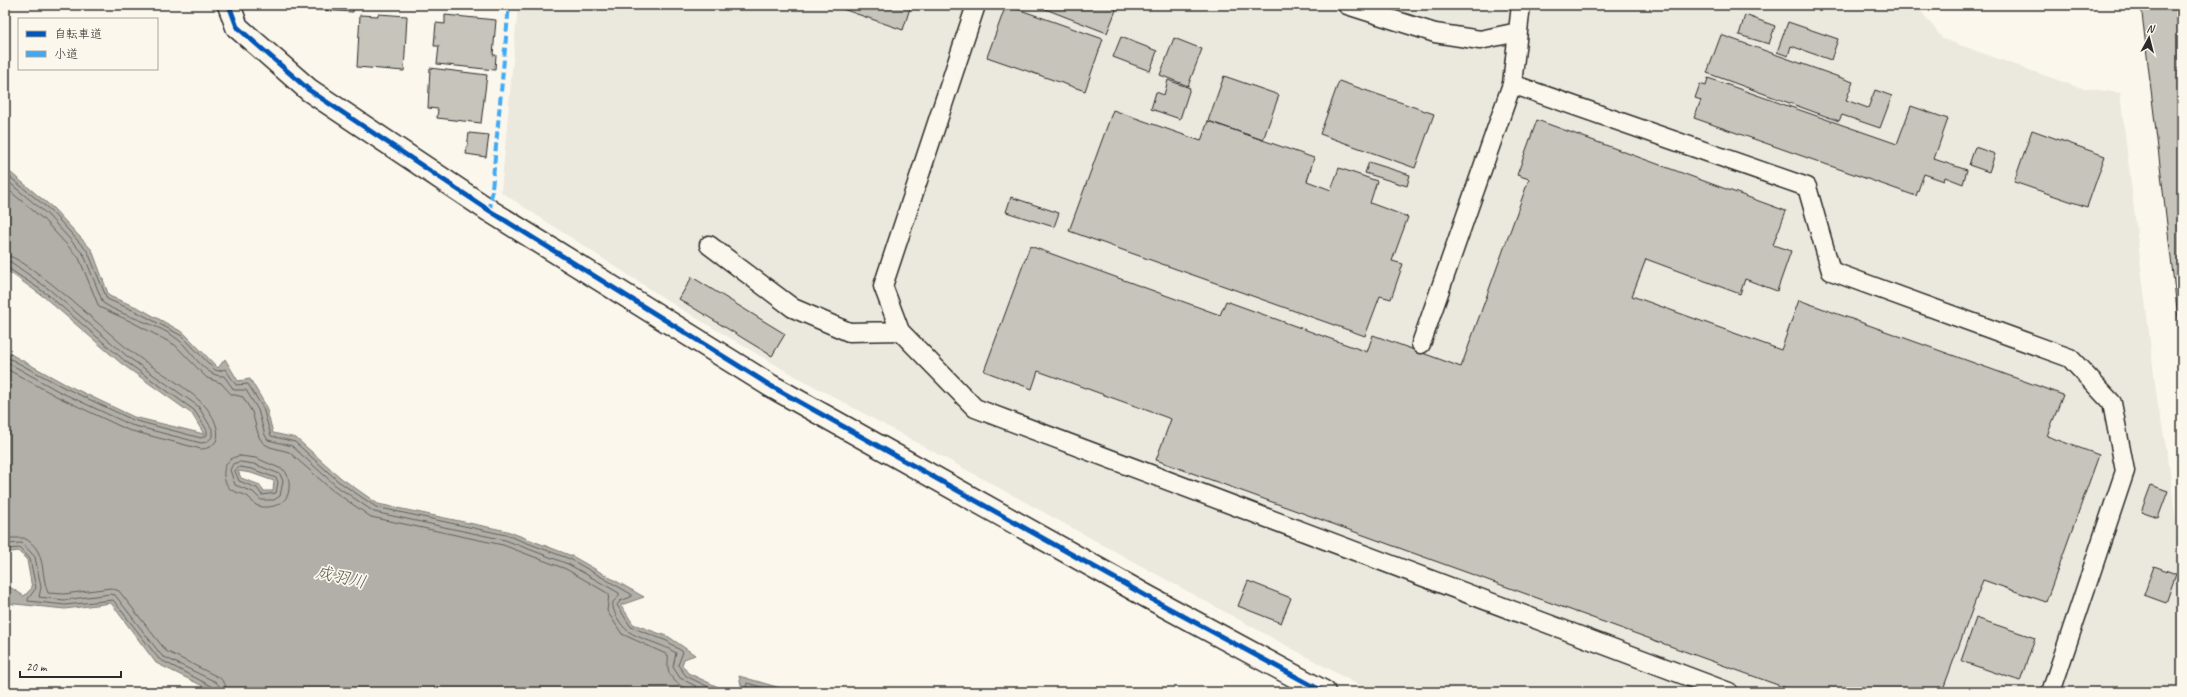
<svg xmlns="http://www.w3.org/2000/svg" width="2187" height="697" viewBox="0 0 2187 697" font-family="Caveat,'Klee One',sans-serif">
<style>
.built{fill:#ebe8de}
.water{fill:#b1afa7;stroke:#7b7a75;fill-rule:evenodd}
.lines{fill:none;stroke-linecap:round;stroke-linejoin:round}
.shore{stroke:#61605d;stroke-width:1}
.building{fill:#c7c4bc;stroke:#2b2b2b}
.lane-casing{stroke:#2b2b2b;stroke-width:21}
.secondary-casing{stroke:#2b2b2b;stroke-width:25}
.lane{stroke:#fbf7ec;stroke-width:18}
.secondary{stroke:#fbf7ec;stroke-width:22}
.quiet{stroke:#3fa9f5;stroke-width:4;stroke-dasharray:8 4;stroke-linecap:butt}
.cycleway-casing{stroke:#fbf7ec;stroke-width:8}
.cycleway{stroke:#0057b8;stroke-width:5}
.labels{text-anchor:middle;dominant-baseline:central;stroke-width:3.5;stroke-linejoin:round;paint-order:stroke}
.water-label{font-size:17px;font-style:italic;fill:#5a5956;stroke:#fbf7ec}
</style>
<rect width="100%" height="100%" fill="#fbf7ec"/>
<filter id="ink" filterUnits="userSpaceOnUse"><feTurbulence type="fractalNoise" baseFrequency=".025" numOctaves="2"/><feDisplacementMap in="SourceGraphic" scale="8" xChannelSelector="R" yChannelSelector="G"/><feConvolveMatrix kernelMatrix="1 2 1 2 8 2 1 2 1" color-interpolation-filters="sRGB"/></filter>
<g filter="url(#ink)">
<path class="built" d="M 518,5 L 1916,5 L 1943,39 L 2077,87 L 2120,93 L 2157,399 L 2168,457 L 2182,574 L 2182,692 L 1371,692 L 781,368 L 676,306 L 501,192 Z"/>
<path class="water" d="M 5,168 L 53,208 L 92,250 L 109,296 L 139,308 L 184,333 L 218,368 L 225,359 L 238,381 L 250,379 L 266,406 L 273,433 L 296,438 L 341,478 L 378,504 L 507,531 L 572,556 L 644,597 L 621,605 L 633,624 L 669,637 L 695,655 L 684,659 L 682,665 L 688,673 L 729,692 L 215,692 L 156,663 L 111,603 L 65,609 L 5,603 L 5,584 L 24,596 L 32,588 L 27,560 L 18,551 L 5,553 L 5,351 L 65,384 L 134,417 L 204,434 L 192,414 L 122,364 L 44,297 L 5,269 ZM 238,471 L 251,473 L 274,481 L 273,491 L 263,491 L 260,485 L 241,478 Z
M 739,676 L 794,692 L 737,692 L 742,689 Z"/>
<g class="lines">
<path class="shore" d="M 5,173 L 50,210 L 88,252 L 107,299 L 137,312 L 182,336 L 215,370 L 219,371 L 225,369 L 236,385 L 248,384 L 263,408 L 271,436 L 295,442 L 338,481 L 376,507 L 506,535 L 570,559 L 631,594 L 631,597 L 620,601 L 617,605 L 631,627 L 667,641 L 683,652 L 678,665 L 686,676 L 719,692
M 5,179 L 47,214 L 84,255 L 103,303 C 125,318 159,323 180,341 C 193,353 205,377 224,376 L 234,390 L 246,390 L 258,410 L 265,435 L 268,440 L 292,446 L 335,485 L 374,512 L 505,540 L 568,564 L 619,593 L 619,596 L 613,602 C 611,610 621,626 628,631 C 638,639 661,643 676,653 L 673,667 L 680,678 L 707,692
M 5,187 L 43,219 L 79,258 L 99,307 L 132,322 L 175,345 L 207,378 L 221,383 L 231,394 L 243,397 L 252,412 L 259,437 L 263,443 L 270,447 L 289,452 L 332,490 L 371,517 L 503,545 L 566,569 L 609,594 L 607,611 L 622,634 L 668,655 C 669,659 667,664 668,668 C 670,681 682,687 693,692
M 5,255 C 24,255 104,329 123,345 C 147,366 180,381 202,403 C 210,410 222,430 216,441 C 213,446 207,449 201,449 L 128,430 L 58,397 L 5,368
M 5,261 L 11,262 L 50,290 L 128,357 L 198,406 L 212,429 L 212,437 L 207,442 L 201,443 L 131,425 L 60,392 L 5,361
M 5,266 L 47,294 L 125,361 L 194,410 L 207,430 L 207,435 L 201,438 L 133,420 L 63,387 L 5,356
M 240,456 L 256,458 L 284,470 C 290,477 290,486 288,494 C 284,506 266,510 256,505 C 252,503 251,498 247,496 C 242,493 235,493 230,489 C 219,477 223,457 240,456 Z
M 240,462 L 254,464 L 280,474 L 283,481 L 280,496 L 274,500 L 261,500 L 253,492 L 235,485 L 230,470 L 233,464 Z
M 240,467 L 252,469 L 276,478 L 278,482 L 276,493 L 262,495 L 257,488 L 239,481 L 235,471 Z
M 5,538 L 24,538 C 47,550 40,573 48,593 L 64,594 L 111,588 L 119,591 L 166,651 L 220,678 L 225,684 L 227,692
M 5,544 L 22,543 L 35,557 L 41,587 L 39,597 L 64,600 L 110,594 L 115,595 L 162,656 L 216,682 L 220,687 L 221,692
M 5,549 L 20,548 L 30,559 L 36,588 L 28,599 L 28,601 L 65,605 L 113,600 L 159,659 L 213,687 L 216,692
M 745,692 L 747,683 L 779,692"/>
</g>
<path class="building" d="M 267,5 L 354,5 L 353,12 L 267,7 Z
M 831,5 L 911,5 L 903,30 Z
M 1006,5 L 1103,39 L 1085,91 L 987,57 Z
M 1035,5 L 1118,5 L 1107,33 Z
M 2141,5 L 2182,5 L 2182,351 Z
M 378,14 L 407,16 L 404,71 L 357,67 L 360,15 L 378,16 Z
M 445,15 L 496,20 L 493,55 L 496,55 L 495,70 L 437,64 L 439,46 L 434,46 L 436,23 L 445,24 Z
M 1745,15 L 1775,26 L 1769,44 L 1739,35 Z
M 1788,22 L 1838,39 L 1831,60 L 1791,46 L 1788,56 L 1777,52 Z
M 1721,35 L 1853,82 L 1846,100 L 1868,108 L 1875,90 L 1892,96 L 1880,128 L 1842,115 L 1839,121 L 1707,73 Z
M 1121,37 L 1157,51 L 1150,71 L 1113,57 Z
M 1174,38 L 1202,49 L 1188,86 L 1160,75 Z
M 430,68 L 487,75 L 481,123 L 437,118 L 438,109 L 428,108 Z
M 1224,76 L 1279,95 L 1263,140 L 1208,121 Z
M 1708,78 L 1897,144 L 1911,106 L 1948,119 L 1934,159 L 1967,170 L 1963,184 L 1945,177 L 1944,181 L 1924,174 L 1916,196 L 1694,118 L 1701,100 L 1695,98 L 1700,84 L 1706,86 Z
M 1168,80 L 1190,88 L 1180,119 L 1151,109 L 1156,92 L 1164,95 Z
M 1339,81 L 1434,114 L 1415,168 L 1320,134 Z
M 1113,110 L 1201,141 L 1208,121 L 1314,158 L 1307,181 L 1331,190 L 1339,168 L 1377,181 L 1370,203 L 1408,217 L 1392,261 L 1403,264 L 1391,299 L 1380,296 L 1365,336 L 1069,231 Z
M 1537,120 L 1786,211 L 1773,245 L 1791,251 L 1777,291 L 1745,279 L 1740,294 L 1646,259 L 1632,296 L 1781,350 L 1799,300 L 2063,395 L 2047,436 L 2099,455 L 2046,602 L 1983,580 L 1942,692 L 1797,692 L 1156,460 L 1171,419 L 1038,371 L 1032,389 L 984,371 L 1030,246 L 1220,315 L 1226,301 L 1367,352 L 1373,335 L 1461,367 L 1529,179 L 1517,175 Z
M 2032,130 L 2105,156 L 2087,207 L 2014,182 Z
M 469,133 L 489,135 L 486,157 L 466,154 Z
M 1975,147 L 1995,154 L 1989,172 L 1969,165 Z
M 1369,162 L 1410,175 L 1407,186 L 1365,173 Z
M 1011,197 L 1059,213 L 1054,227 L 1006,212 Z
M 692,277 L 785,334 L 772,356 L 679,299 Z
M 2151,485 L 2168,491 L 2158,518 L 2141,512 Z
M 2154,566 L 2176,574 L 2166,603 L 2144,595 Z
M 1248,581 L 1291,598 L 1281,623 L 1238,606 Z
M 1976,618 L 2035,638 L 2020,681 L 1961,661 Z"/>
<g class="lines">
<g class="lane-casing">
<path id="lane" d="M 976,5 L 883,286 L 900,331 L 975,408 L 1729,692
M 1347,5 L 1435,33 L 1480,40 L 1518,32
M 1512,84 L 1807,187 L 1831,271 L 2070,358 L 2112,403 L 2125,471 L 2051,692
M 709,245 L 793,308 L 849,332 L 900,331
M 1421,344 L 1512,84 L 1521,5"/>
</g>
<g class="secondary-casing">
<path id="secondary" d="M 229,5 L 237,27 L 309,90 L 490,211 L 771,386 L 1148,597 L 1324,692"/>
</g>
<use href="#lane" class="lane"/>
<use href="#secondary" class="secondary"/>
<path class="quiet" d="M 490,211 L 509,5"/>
<g class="cycleway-casing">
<path id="cycleway" d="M 229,5 L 237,27 L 309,90 L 490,211 L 771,386 L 1148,597 L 1324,692"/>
</g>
<use href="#cycleway" class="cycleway"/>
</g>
</g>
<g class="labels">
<g class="water-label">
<text transform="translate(341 577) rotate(13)">成羽川</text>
</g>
</g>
<rect width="2187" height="697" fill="none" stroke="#fbf7ec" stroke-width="20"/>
<rect x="10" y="10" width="2167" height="677" fill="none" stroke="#2b2b2b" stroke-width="1.5" filter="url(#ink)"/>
<rect x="18" y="18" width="140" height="52" fill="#fbf7ec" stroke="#a8a59f"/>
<rect x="26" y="31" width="20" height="6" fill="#0057b8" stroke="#a8a59f"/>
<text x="54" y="38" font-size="12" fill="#2b2b2b">自転車道</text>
<rect x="26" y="51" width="20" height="6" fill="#3fa9f5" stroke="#a8a59f"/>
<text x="54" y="58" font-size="12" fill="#2b2b2b">小道</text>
<g transform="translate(2149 38) rotate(7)" stroke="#fbf7ec" stroke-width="3" paint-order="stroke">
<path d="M0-3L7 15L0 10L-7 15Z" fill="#2b2b2b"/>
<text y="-6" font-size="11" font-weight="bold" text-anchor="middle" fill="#2b2b2b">N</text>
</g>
<path d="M20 671v6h101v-6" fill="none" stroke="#2b2b2b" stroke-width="2"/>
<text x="26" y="671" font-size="12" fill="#2b2b2b" stroke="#fbf7ec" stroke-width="3" paint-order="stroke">20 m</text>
</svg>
